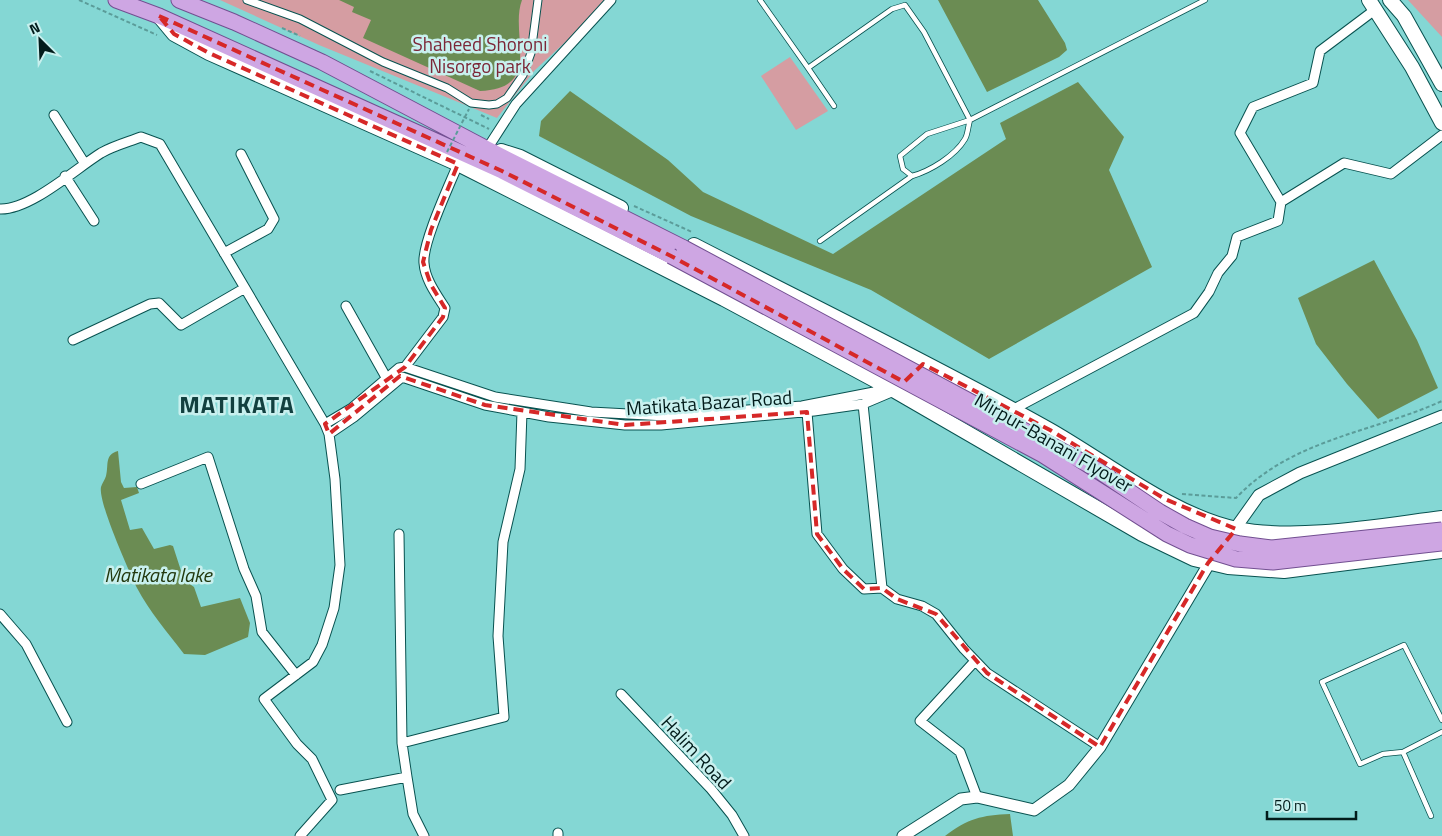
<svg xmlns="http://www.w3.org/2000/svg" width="1442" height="836" viewBox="0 0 1442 836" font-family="'Titillium Web',sans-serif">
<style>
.green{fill:#d59da2}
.water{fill:#6b8c53}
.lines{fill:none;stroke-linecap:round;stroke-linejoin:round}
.service-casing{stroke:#085250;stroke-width:6}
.pedestrian-casing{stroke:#085250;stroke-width:9}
.minor-casing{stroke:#085250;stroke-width:11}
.tertiary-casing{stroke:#085250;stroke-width:13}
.secondary-casing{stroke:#085250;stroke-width:16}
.primary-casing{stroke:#724f91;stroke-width:17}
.path{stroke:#5b9c99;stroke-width:2;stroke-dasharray:4 2.5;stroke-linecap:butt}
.service{stroke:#fff;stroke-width:4.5}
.pedestrian{stroke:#fff;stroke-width:7}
.minor{stroke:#fff;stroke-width:9}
.tertiary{stroke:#fff;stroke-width:11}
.secondary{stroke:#fff;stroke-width:14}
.primary{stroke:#cea6e3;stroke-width:15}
.primary-bridge-casing{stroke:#724f91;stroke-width:17;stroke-linecap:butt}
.path-bridge{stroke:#5b9c99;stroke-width:2;stroke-dasharray:4 2.5;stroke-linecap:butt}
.primary-bridge{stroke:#cea6e3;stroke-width:15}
.marked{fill:none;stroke:#d62828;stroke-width:4;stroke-dasharray:10 6;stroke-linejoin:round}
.labels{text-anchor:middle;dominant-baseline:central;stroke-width:5;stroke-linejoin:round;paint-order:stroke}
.park-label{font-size:19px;fill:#7c2637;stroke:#c8f0ee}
.street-label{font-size:19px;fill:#021c1b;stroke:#c8f0ee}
.water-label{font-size:20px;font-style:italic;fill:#22380e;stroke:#c8f0ee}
.district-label{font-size:24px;font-weight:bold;letter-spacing:1px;fill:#12403f;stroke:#c8f0ee}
</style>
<rect width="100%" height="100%" fill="#84d7d4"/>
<path class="green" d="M 220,0 L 611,0 L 535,70 L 497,118 L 319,45 Z
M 1408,0 L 1442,0 L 1442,37 Z
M 790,57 L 828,111 L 796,130 L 761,76 Z"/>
<path class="water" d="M 339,0 L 522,0 C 509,34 544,89 480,91 L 363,38 L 371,20 L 352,12 L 354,7 Z
M 938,0 L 1038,0 L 1065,43 L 1067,50 L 1059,57 L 987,92 Z
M 1078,82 L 1124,137 L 1109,170 L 1152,267 L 989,359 L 871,290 L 691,216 L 539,136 L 541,121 L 570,91 L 668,160 L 703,192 L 833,254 L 1006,139 L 1000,123 Z
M 1374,260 L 1417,340 L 1438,388 L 1378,419 L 1347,384 L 1316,344 L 1298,298 Z
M 118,451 L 121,482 L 124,488 L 137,487 L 139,493 L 121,500 L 130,530 L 142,528 L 154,549 L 170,545 L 173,546 L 184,580 L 194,587 L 201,607 L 240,598 L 250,623 L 248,637 L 205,655 L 184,654 C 168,633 149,611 137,588 C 129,571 98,502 101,487 C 102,483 105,480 106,476 C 109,465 104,455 118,451 Z
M 1010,814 L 1013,836 L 945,836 C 967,819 982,815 1010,814 Z"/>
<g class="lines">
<g class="service-casing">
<path id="service" d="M 760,0 L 808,68 L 892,9 L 905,5 L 924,32 L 970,120 C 968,126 968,134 965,139 C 955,156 930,171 912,176 L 903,169 L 900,156 L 927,134 L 970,120 L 1205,0
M 808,68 L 834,106
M 820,241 L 912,176
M 1442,720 L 1404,645 L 1322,682 L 1360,764 L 1383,754 L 1403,752 L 1442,732
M 1403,752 L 1431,816"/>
</g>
<g class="pedestrian-casing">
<path id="pedestrian" d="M 247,0 L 300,19 L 383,62 L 447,88 L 471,103 L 489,105 L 497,104 L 507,98 L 523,75 L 531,53 L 538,0"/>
</g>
<g class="minor-casing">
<path id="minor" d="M 54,115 L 85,164
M 487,149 L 516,104 L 611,0
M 65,176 L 94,221
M 1281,202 L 1240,133 L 1253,107 L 1313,83 L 1320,51 L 1376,9
M 0,209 C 30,210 74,170 101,153 C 113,146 128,142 141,137 L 160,144 L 325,424 L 329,434 L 335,479 L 340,565 L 334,608 L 322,645 L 313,662 L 264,699 L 297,744 L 312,759 L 332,800 L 300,836
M 224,253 L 268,229 L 274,219 L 241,154
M 346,306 L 387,379
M 73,340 L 150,304 L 159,303 L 181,325 L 245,288
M 405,367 L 443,317 L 445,308 C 436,294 425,279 424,263 C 422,243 450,184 458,164
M 863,404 L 882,588
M 1012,410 L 1194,313 L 1209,292 L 1218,273 L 1232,256 L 1237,237 L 1278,221 L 1281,202 L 1344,163 L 1391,174 L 1442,135
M 807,412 L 817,534 L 843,569 L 864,589 L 882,588 L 897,599 L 922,606 L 936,614 L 964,649 L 987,673 L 1100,747
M 325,424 L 352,408 L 399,368 L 405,367 L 495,397 L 591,412 L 666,416 L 802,406 L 874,392 L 884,386
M 329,434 L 354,417 L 402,377 L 485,405 L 549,417 L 625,425 L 661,425 L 814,411 L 863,404 L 896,390
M 141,484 L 208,457 L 244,569 L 256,596 L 262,632 L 296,675
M 399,534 L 402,743
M 0,614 L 26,644 L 67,722
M 975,661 L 920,721 L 960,752 L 977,797
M 621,694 L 711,789 L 732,815 L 744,836
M 407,777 L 413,814 L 424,836
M 340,790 L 407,777 L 402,743 L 504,717 L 498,636 L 503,542 L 520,469 L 522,412
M 558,833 L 558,836"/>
</g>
<g class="tertiary-casing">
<path id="tertiary" d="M 1232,533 L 1259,495 L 1300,473 L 1442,416
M 903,836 L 961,799 L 977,797 L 1034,810 L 1069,785 L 1100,747 L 1213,557"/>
</g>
<g class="secondary-casing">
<path id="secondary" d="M 1369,0 L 1412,67 L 1442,123
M 1390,0 L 1404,16 L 1442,84
M 159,16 L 174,34 L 209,53 L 458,164 L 724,299 L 895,391 L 1142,534 L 1194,559 L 1228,567 L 1284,571 L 1442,551
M 501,151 L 520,157 L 621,208
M 694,245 C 812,306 932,364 1048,429 C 1105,461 1173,516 1237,529 C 1299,541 1379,526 1442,518"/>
</g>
<g class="primary-casing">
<path id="primary" d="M 116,0 L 159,16 L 502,171 L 671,256
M 179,0 L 234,22 L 322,62 L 487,149 L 684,248"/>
</g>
<path class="path" d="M 79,0 L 157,35
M 282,28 L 300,36
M 370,71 L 489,129
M 481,115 L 489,119
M 634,206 L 692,232
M 1182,494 L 1236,498 C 1292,439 1371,433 1442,401"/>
<use href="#service" class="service"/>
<use href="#pedestrian" class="pedestrian"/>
<use href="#minor" class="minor"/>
<use href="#tertiary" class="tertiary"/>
<use href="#secondary" class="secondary"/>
<use href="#primary" class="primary"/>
<g class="primary-bridge-casing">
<path id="primary-bridge" d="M 684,248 L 1096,469 L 1160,512 L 1185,526 L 1210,537 L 1240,544 L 1272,548 L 1442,530
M 671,256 L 1043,455 L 1167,534 L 1190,545 L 1236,559 L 1273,562 L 1442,543"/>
</g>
<path class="path-bridge" d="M 447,152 L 469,109"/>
<use href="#primary-bridge" class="primary-bridge"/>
</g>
<path class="marked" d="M 159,16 L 502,171 L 671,256 L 904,382 L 923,364 L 1050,430 L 1165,499 L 1236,529 L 1208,563 L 1100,747 L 987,673 L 936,614 L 897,599 L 882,588 L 864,589 L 843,569 L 817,534 L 807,412 L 625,425 L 485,405 L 400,376 L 329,434 L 325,424 L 405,367 L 443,317 L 445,308 L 431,285 L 423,262 L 431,230 L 458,164 L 209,53 L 174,34 Z"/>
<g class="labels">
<g class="park-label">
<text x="480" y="43">Shaheed Shoroni<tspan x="480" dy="22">Nisorgo park</tspan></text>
</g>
<g class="street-label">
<text transform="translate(709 402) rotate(-4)">Matikata Bazar Road</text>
<text transform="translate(1054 442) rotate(30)">Mirpur-Banani Flyover</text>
<text transform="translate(697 752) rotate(47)">Halim Road</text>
</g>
<g class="water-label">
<text x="158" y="574">Matikata lake</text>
</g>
<g class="district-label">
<text x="237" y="404">MATIKATA</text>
</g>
</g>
<g transform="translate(40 40) rotate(336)" stroke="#c8f0ee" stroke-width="4" paint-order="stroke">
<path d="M0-4L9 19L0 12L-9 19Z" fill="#021c1b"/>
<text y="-8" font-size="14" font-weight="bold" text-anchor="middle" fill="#021c1b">N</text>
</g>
<path d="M1267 811v8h89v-8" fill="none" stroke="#021c1b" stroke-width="2.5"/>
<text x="1274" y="811" font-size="15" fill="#021c1b" stroke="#c8f0ee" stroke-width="4" paint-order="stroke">50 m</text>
</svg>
